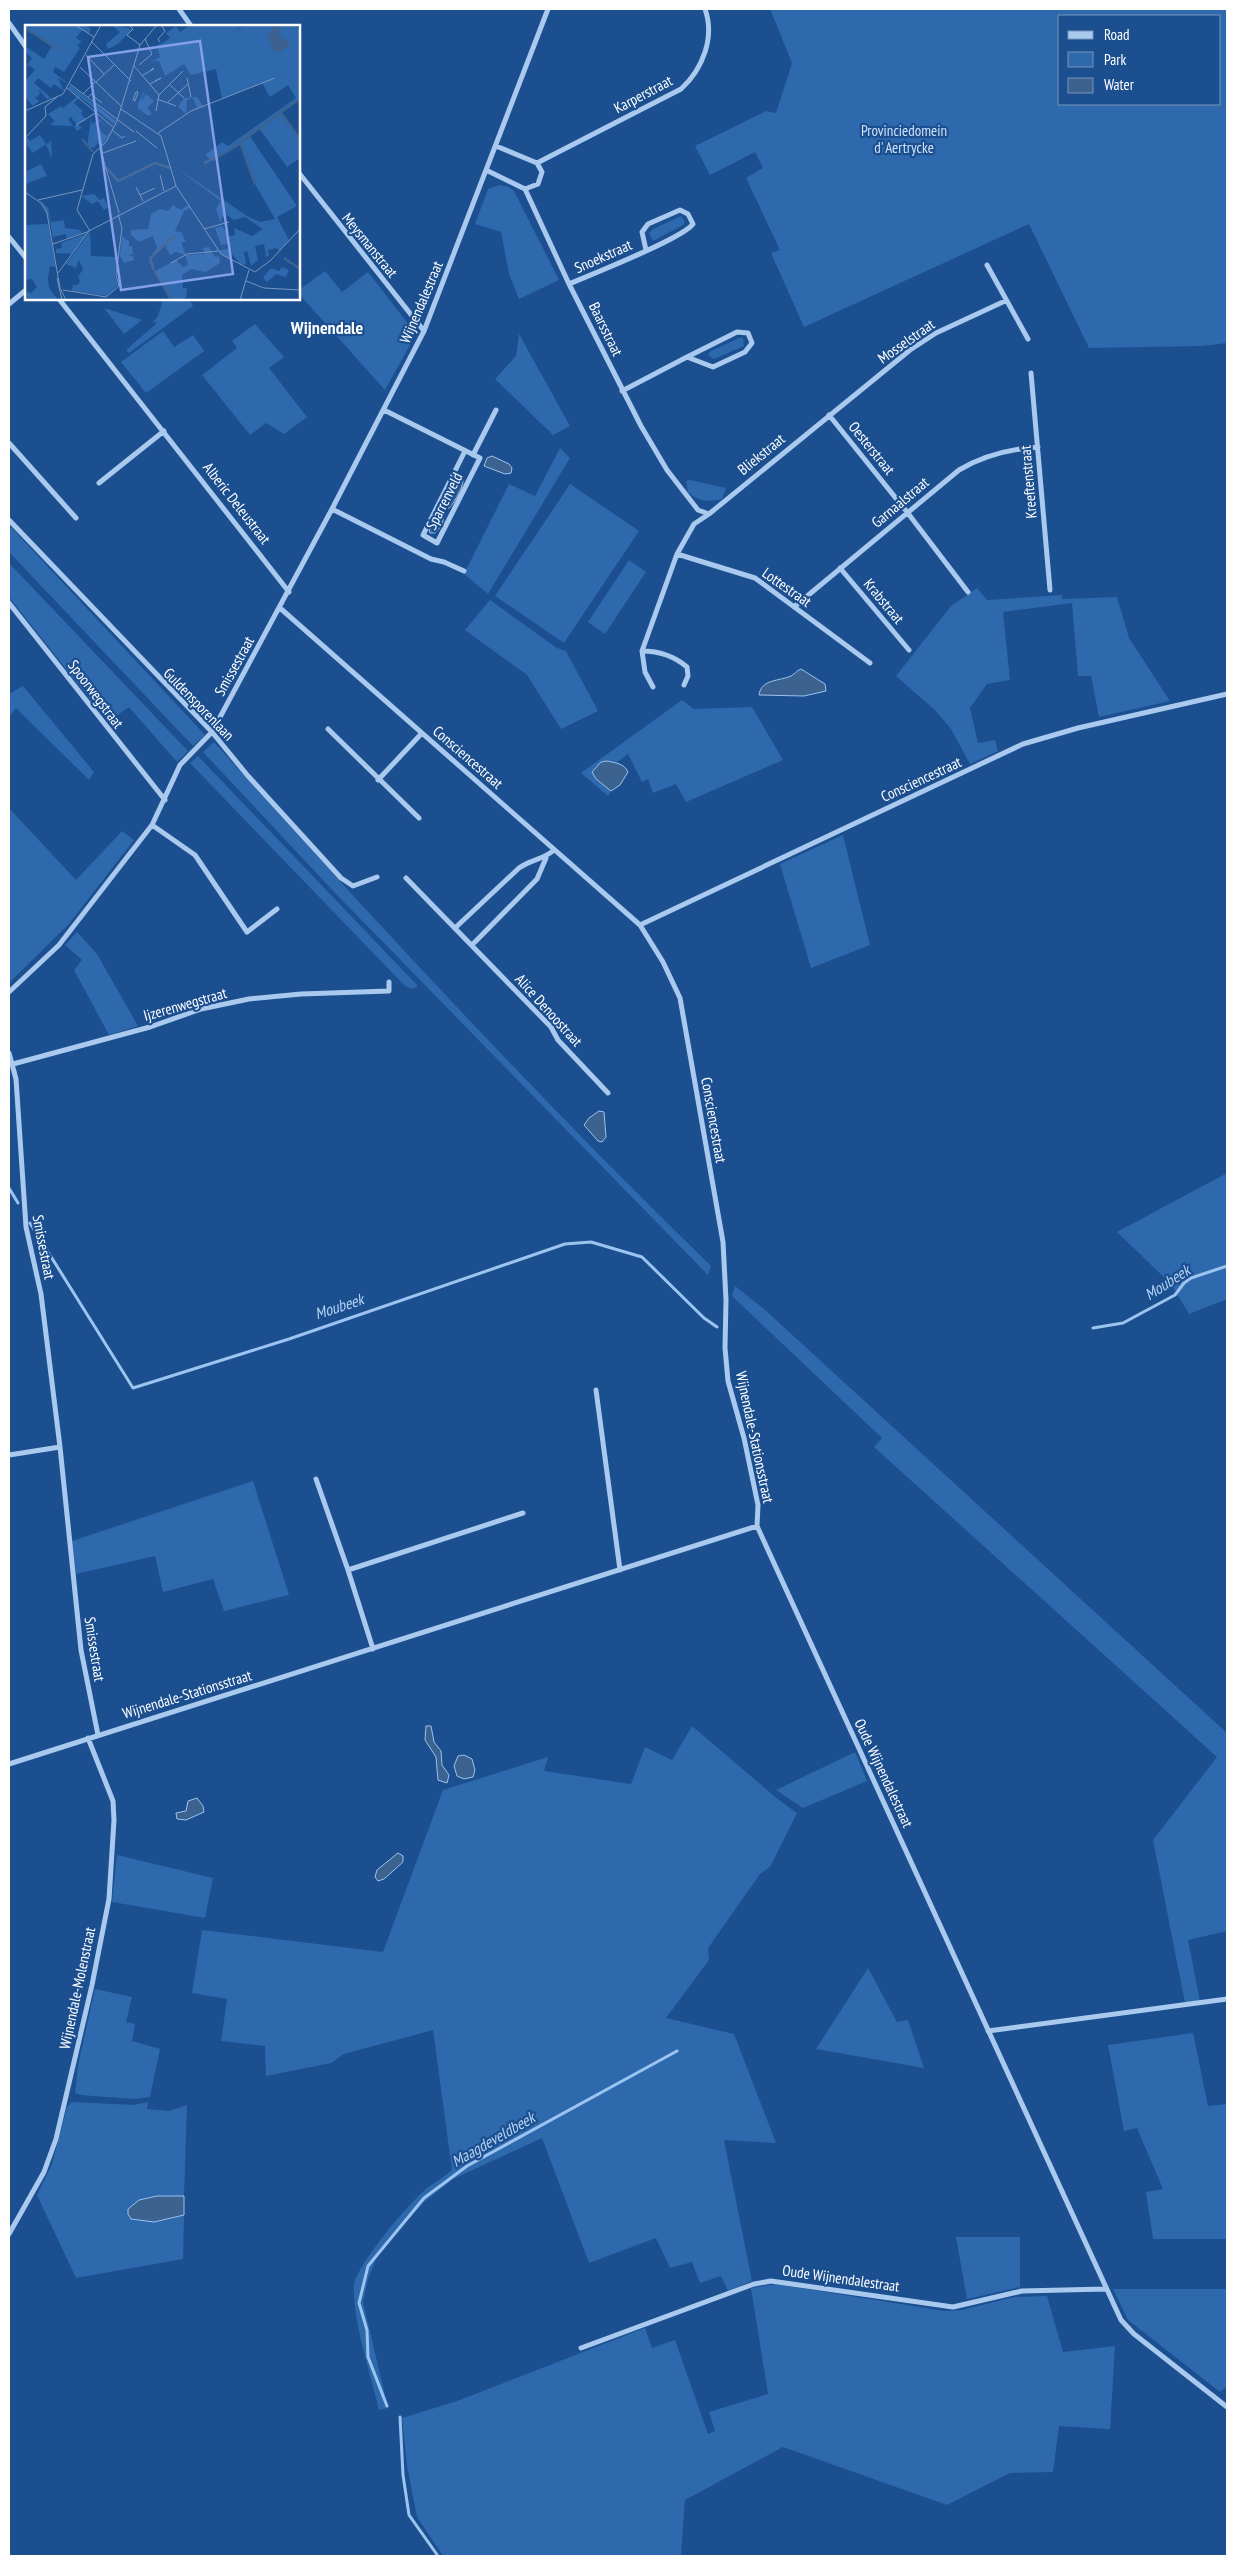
<svg xmlns="http://www.w3.org/2000/svg" width="1236" height="2565" viewBox="0 0 1236 2565" font-family="'PT Sans Narrow',sans-serif">
<style>
.green{fill:#2e69ad;fill-rule:evenodd}
.water{fill:#3c6290;stroke:#9cc4f0}
.lines{fill:none;stroke-linecap:round;stroke-linejoin:round}
.stream{stroke:#9cc4f0;stroke-width:3}
.minor{stroke:#a9c9ee;stroke-width:5}
.labels{text-anchor:middle;dominant-baseline:central;stroke-width:4.5;stroke-linejoin:round;paint-order:stroke}
.street-label{font-size:15px;fill:#fff;stroke:#1b4f8f}
.park-label{font-size:15px;fill:#cfe3fa;stroke:#1b4f8f}
.water-label{font-size:16px;font-style:italic;fill:#b5d3f5;stroke:#1b4f8f}
.quarter-label{font-size:18px;font-weight:bold;fill:#fff;stroke:#1b4f8f}
.inset-river{fill:none;stroke:#3c6290;stroke-width:2.5}
.inset-road{fill:none;stroke:#7695bc;stroke-width:1}
.view{fill:#839eea;fill-opacity:0.15;stroke:#839eea;stroke-width:2.5}
.inset-edge{fill:none;stroke:#fff;stroke-width:2.5}
</style>
<rect width="100%" height="100%" fill="#1b4f8f"/>
<path class="green" d="M 770,9 L 1227,9 L 1227,343 L 1202,346 L 1089,348 L 1029,224 L 804,327 L 771,253 L 780,250 L 746,178 L 763,168 L 755,152 L 710,175 L 695,146 L 766,111 L 776,113 L 792,63 ZM 1060,16 L 1220,16 L 1220,104 L 1060,104 Z
M 499,185 L 509,187 L 514,191 L 559,280 L 519,299 L 509,274 L 501,232 L 475,224 L 488,189 Z
M 681,216 L 685,222 L 683,225 L 653,241 L 649,233 L 653,229 Z
M 325,271 L 342,292 L 368,272 L 416,334 L 385,390 L 299,294 L 299,290 Z
M 163,299 L 189,299 L 193,306 L 129,353 L 126,350 L 157,323 L 153,322 L 158,316 Z
M 104,308 L 142,320 L 124,334 Z
M 255,324 L 284,357 L 269,368 L 307,417 L 284,434 L 266,423 L 250,435 L 202,375 L 237,348 L 232,341 Z
M 163,331 L 174,347 L 193,335 L 204,351 L 146,393 L 121,362 Z
M 519,334 L 570,426 L 553,435 L 495,379 L 516,356 Z
M 739,338 L 743,338 L 744,346 L 714,359 L 708,355 L 709,352 Z
M 560,448 L 570,458 L 488,594 L 464,574 L 509,484 L 535,496 Z
M 690,480 L 726,488 L 722,499 C 710,502 698,502 688,492 L 686,481 Z
M 570,484 L 639,531 L 564,643 L 495,596 Z
M 9,525 L 205,735 L 193,746 L 9,552 Z
M 629,560 L 646,572 L 605,634 L 588,622 Z
M 9,563 L 188,751 L 177,762 L 129,707 L 108,722 L 9,597 Z
M 977,588 L 987,600 L 1062,595 L 1062,599 L 1117,597 L 1129,638 L 1170,701 L 1099,717 L 1091,676 L 1078,676 L 1072,603 L 1003,612 L 1010,680 L 987,684 L 970,708 L 978,743 L 995,740 L 998,751 L 970,764 L 951,729 L 936,711 L 896,676 L 951,606 Z
M 490,600 L 557,648 L 566,651 L 598,711 L 561,729 L 527,675 L 465,630 Z
M 23,686 L 94,772 L 89,780 L 16,708 L 9,717 L 9,694 Z
M 682,700 L 694,709 L 752,707 L 783,760 L 686,802 L 676,784 L 653,793 L 648,779 L 642,782 L 628,754 L 596,778 L 612,789 L 608,796 L 581,773 Z
M 214,742 C 375,921 538,1098 711,1266 L 708,1275 L 337,895 L 203,752 Z
M 198,756 L 418,986 L 412,989 L 405,986 L 190,763 Z
M 9,808 L 76,880 L 122,831 L 134,840 L 68,925 L 9,983 Z
M 843,835 L 870,945 L 811,968 L 780,864 Z
M 77,932 L 97,954 L 138,1026 L 109,1035 L 74,970 L 82,960 L 65,945 Z
M 1227,1173 L 1227,1299 L 1189,1314 L 1171,1284 L 1117,1232 Z
M 735,1286 L 764,1309 L 1227,1733 L 1227,1931 L 1188,1940 L 1200,2001 L 1185,2003 L 1153,1840 L 1217,1757 L 874,1447 L 882,1438 L 732,1296 Z
M 253,1481 L 289,1595 L 224,1611 L 213,1579 L 163,1592 L 155,1556 L 76,1574 L 72,1541 Z
M 692,1726 L 779,1800 L 797,1813 L 770,1867 L 760,1874 L 708,1948 L 709,1960 L 666,2018 L 734,2034 L 776,2143 L 724,2140 L 752,2281 L 728,2291 L 721,2276 L 700,2283 L 692,2262 L 670,2268 L 656,2238 L 589,2263 L 542,2138 L 453,2179 L 423,2203 L 378,2254 L 368,2279 L 363,2302 L 388,2408 L 379,2410 C 371,2375 352,2319 354,2286 C 356,2265 410,2202 427,2188 C 435,2182 444,2177 452,2170 L 433,2030 L 344,2054 L 331,2063 L 266,2076 L 265,2046 L 221,2041 L 227,1999 L 192,1993 L 202,1930 L 383,1952 L 443,1790 L 548,1757 L 544,1771 L 631,1784 L 645,1747 L 672,1760 Z
M 855,1752 L 867,1781 L 803,1808 L 776,1790 Z
M 117,1855 L 213,1878 L 205,1918 L 112,1902 Z
M 868,1968 L 897,2022 L 908,2020 L 924,2068 L 816,2049 Z
M 95,1989 L 132,1997 L 126,2022 L 135,2024 L 132,2041 L 160,2049 L 150,2097 L 133,2099 L 81,2095 L 75,2093 L 78,2065 Z
M 1193,2033 L 1208,2106 L 1227,2104 L 1227,2239 L 1153,2239 L 1146,2192 L 1163,2189 L 1137,2128 L 1124,2131 L 1108,2045 Z
M 72,2102 L 134,2105 L 148,2102 L 147,2109 L 169,2111 L 187,2105 L 184,2196 L 157,2196 L 128,2214 L 131,2219 L 154,2222 L 184,2215 L 183,2259 L 76,2278 L 37,2195 L 52,2164 L 67,2107 Z
M 956,2237 L 1020,2237 L 1020,2287 L 967,2299 Z
M 776,2284 L 944,2311 L 962,2310 L 1014,2297 L 1047,2296 L 1063,2352 L 1115,2346 L 1110,2429 L 1059,2426 L 1053,2472 L 1010,2473 L 947,2505 L 783,2447 L 685,2500 L 681,2556 L 443,2556 L 417,2517 L 407,2466 L 402,2418 L 457,2401 L 645,2328 L 652,2348 L 675,2340 L 708,2434 L 715,2431 L 709,2412 L 768,2394 L 751,2288 Z
M 1227,2289 L 1227,2386 L 1220,2392 L 1128,2320 L 1113,2289 Z"/>
<path class="water" d="M 492,456 L 509,464 L 512,468 L 511,473 L 505,474 L 484,466 L 487,458 Z
M 459,478 L 463,479 C 464,487 452,508 445,511 L 442,525 L 435,533 L 430,533 L 429,530 L 435,524 L 439,510 L 444,510 C 445,498 449,486 459,478 Z
M 801,669 L 825,684 L 826,691 L 804,696 L 759,695 C 761,679 780,681 791,676 C 795,674 796,671 801,669 Z
M 607,761 C 615,763 624,763 628,772 L 620,785 L 611,791 L 596,779 L 592,772 L 601,762 Z
M 599,1111 L 604,1112 L 606,1137 L 602,1142 L 598,1141 L 584,1125 L 589,1118 Z
M 426,1726 L 431,1726 L 434,1742 L 441,1751 L 442,1765 L 449,1775 L 447,1783 L 438,1780 L 436,1757 L 425,1740 Z
M 458,1756 L 464,1755 L 472,1759 L 475,1770 L 473,1777 L 464,1779 L 457,1776 L 454,1766 Z
M 197,1798 L 203,1806 L 204,1812 L 186,1820 L 177,1819 L 176,1813 L 186,1811 L 188,1801 Z
M 398,1853 L 403,1856 L 403,1862 L 384,1879 L 378,1881 L 375,1877 L 377,1870 Z
M 157,2196 L 184,2196 L 184,2215 L 154,2222 L 131,2219 L 128,2214 L 128,2209 L 139,2200 Z"/>
<g class="lines">
<path class="stream" d="M 9,1188 L 18,1203
M 30,1223 L 133,1388 L 289,1339 L 565,1244 L 591,1242 L 642,1257 L 704,1318 L 717,1327
M 1093,1328 L 1123,1323 L 1175,1295 L 1184,1283 L 1191,1278 L 1227,1266
M 387,2406 L 368,2357 L 367,2330 L 359,2303 L 368,2266 L 424,2198 L 467,2166 L 677,2051
M 400,2417 L 403,2475 L 409,2515 L 438,2556"/>
<path class="minor" d="M 179,9 L 191,26
M 9,23 L 26,47
M 496,146 L 537,163 L 542,172 L 538,184 L 525,189
M 537,163 L 681,89 C 703,69 715,37 705,9
M 486,170 L 525,189 L 569,284 L 641,426 L 667,470 L 698,510 L 709,514 L 910,350 L 936,333 L 1005,301
M 299,173 L 424,331
M 9,237 L 26,258
M 987,265 L 1028,339
M 569,284 C 592,274 682,239 693,224 L 688,214 L 680,210 L 648,224 L 642,232 L 646,250
M 59,299 L 289,592
M 9,304 L 26,290
M 1031,373 L 1050,590
M 622,391 L 687,357 L 713,367 L 745,352 L 752,343 L 748,333 L 737,332 L 687,357
M 384,410 L 480,458 L 437,543 L 423,535 L 465,451
M 829,415 L 907,512 L 968,592
M 9,443 L 76,518
M 473,455 L 496,410
M 99,483 L 164,431
M 332,509 L 431,559 L 444,562 L 464,571
M 9,520 L 212,732 L 248,776 L 341,878 L 353,886 L 377,877
M 677,554 L 755,578 L 870,663
M 840,568 L 909,650
M 9,603 L 165,800
M 794,607 L 959,470 C 984,455 1009,449 1038,447
M 280,608 L 640,925 L 663,962 L 680,998 L 723,1242 L 726,1300 L 725,1348 L 728,1381 L 744,1438 L 758,1505 L 757,1526 L 1121,2320 L 1134,2334 L 1227,2407
M 642,651 C 659,651 674,656 687,667 L 688,676 L 684,685
M 653,687 L 645,672 L 642,651 L 677,554 L 694,524 L 709,514
M 328,729 L 419,818
M 378,780 L 422,733
M 152,825 L 195,855 L 247,932 L 277,909
M 406,878 L 551,1027 L 558,1040 L 608,1093
M 640,925 L 1023,744 L 1078,728 L 1227,694
M 455,928 L 519,868 C 531,859 543,860 554,850
M 472,945 L 537,879 L 546,858
M 9,992 L 59,945 L 152,825 L 180,765 L 212,732 L 332,509 L 424,331 L 548,9
M 9,1053 L 16,1079 L 26,1227 L 41,1294 L 60,1447 L 81,1650 L 98,1735
M 13,1064 L 150,1027 L 201,1009 L 249,999 L 301,994 L 389,991 L 389,982
M 596,1390 L 620,1570
M 9,1455 L 60,1447
M 316,1479 L 348,1570 L 373,1649
M 348,1570 L 523,1513
M 9,1764 L 757,1526
M 988,2031 L 1227,1999
M 9,2234 L 44,2172 L 56,2139 L 92,1985 L 109,1899 L 114,1820 L 113,1801 L 88,1738
M 581,2348 L 754,2284 L 771,2281 L 953,2307 L 1022,2291 L 1106,2289"/>
</g>
<g class="labels">
<g class="street-label">
<text transform="translate(643 94) rotate(-28)">Karperstraat</text>
<text transform="translate(370 245) rotate(51)">Meysmanstraat</text>
<text transform="translate(603 256) rotate(-24)">Snoekstraat</text>
<text transform="translate(421 302) rotate(-67)">Wijnendalestraat</text>
<text transform="translate(606 329) rotate(64)">Baarsstraat</text>
<text transform="translate(906 341) rotate(-35)">Mosselstraat</text>
<text transform="translate(872 448) rotate(51)">Oesterstraat</text>
<text transform="translate(761 454) rotate(-39)">Bliekstraat</text>
<text transform="translate(1028 482) rotate(-95)">Kreeftenstraat</text>
<text transform="translate(444 501) rotate(-63)">Sparrenveld</text>
<text transform="translate(900 502) rotate(-40)">Garnaalstraat</text>
<text transform="translate(237 503) rotate(52)">Alberic Deleustraat</text>
<text transform="translate(787 587) rotate(35)">Lottestraat</text>
<text transform="translate(884 601) rotate(50)">Krabstraat</text>
<text transform="translate(234 666) rotate(-61)">Smissestraat</text>
<text transform="translate(96 694) rotate(53)">Spoorwegstraat</text>
<text transform="translate(199 704) rotate(46)">Guldensporenlaan</text>
<text transform="translate(468 757) rotate(41)">Consciencestraat</text>
<text transform="translate(921 779) rotate(-25)">Consciencestraat</text>
<text transform="translate(185 1004) rotate(-16)">Ijzerenwegstraat</text>
<text transform="translate(549 1010) rotate(48)">Alice Denoostraat</text>
<text transform="translate(714 1120) rotate(80)">Consciencestraat</text>
<text transform="translate(44 1247) rotate(79)">Smissestraat</text>
<text transform="translate(755 1437) rotate(78)">Wijnendale-Stationsstraat</text>
<text transform="translate(95 1649) rotate(81)">Smissestraat</text>
<text transform="translate(187 1694) rotate(-17)">Wijnendale-Stationsstraat</text>
<text transform="translate(884 1773) rotate(65)">Oude Wijnendalestraat</text>
<text transform="translate(77 1988) rotate(-78)">Wijnendale-Molenstraat</text>
<text transform="translate(841 2278) rotate(8)">Oude Wijnendalestraat</text>
</g>
<g class="park-label">
<text x="904" y="130">Provinciedomein<tspan x="904" dy="17">d' Aertrycke</tspan></text>
</g>
<g class="water-label">
<text transform="translate(1167 1282) rotate(-33)">Moubeek</text>
<text transform="translate(339 1306) rotate(-18)">Moubeek</text>
<text transform="translate(493 2139) rotate(-30)">Maagdeveldbeek</text>
</g>
<g class="quarter-label">
<text x="327" y="327">Wijnendale</text>
</g>
</g>
<g transform="translate(25 25)">
<rect width="275" height="275" fill="#1b4f8f"/>
<path d="M 0,0 L 61,0 L 66,4 L 64,8 L 57,5 L 51,13 L 57,17 L 52,20 L 55,23 L 39,47 L 30,42 L 28,47 L 44,59 L 33,53 L 39,66 L 29,59 L 26,63 L 13,53 L 9,58 L 26,73 L 22,74 L 14,65 L 15,69 L 10,73 L 14,76 L 8,81 L 0,72 L 0,56 L 10,45 L 4,40 L 0,43 L 7,33 L 0,27 L 0,21 L 19,34 L 27,21 L 0,3 ZM 87,0 L 107,4 L 93,19 L 83,24 L 81,19 L 95,7 ZM 165,0 L 217,0 L 208,7 L 219,0 L 249,0 L 249,5 L 243,11 L 246,17 L 255,11 L 253,0 L 271,0 L 275,6 L 275,75 L 256,87 L 275,114 L 275,133 L 262,142 L 234,103 L 224,110 L 272,181 L 252,192 L 264,215 L 255,226 L 251,223 L 243,225 L 244,231 L 241,232 L 239,219 L 230,221 L 233,235 L 226,241 L 222,226 L 219,227 L 221,239 L 216,240 L 207,229 L 204,234 L 193,226 L 206,223 L 204,219 L 196,220 L 190,203 L 197,201 L 204,211 L 210,210 L 209,203 L 227,211 L 238,204 L 220,192 L 209,195 L 202,190 L 196,193 L 196,199 L 191,184 L 196,176 L 146,139 L 222,191 L 235,197 L 250,194 L 227,154 L 215,120 L 188,136 L 180,130 L 197,117 L 203,121 L 271,73 L 263,60 L 245,72 L 237,58 L 197,74 L 191,44 L 166,50 L 159,39 L 140,51 L 134,36 L 128,36 L 135,32 L 132,21 L 145,13 L 141,8 L 151,1 L 155,7 ZM 45,60 L 91,96 L 89,99 L 55,72 L 49,78 L 58,86 L 56,88 L 61,95 L 53,99 L 57,103 L 52,106 L 49,101 L 52,100 L 46,92 L 43,94 L 48,101 L 25,100 L 30,96 L 23,89 L 36,81 L 38,83 L 53,71 L 43,63 ZM 120,65 L 116,77 L 121,69 L 129,76 L 122,83 L 127,89 L 123,91 L 113,83 L 113,78 ZM 172,72 L 178,81 L 172,83 L 168,73 L 162,75 L 161,89 L 153,82 L 159,73 ZM 66,93 L 67,99 L 74,94 L 82,101 L 74,96 L 71,101 L 81,111 L 86,106 L 76,122 L 73,118 L 69,123 L 62,122 ZM 15,110 L 21,119 L 26,116 L 27,134 L 21,119 L 8,128 L 1,119 L 2,112 L 5,116 ZM 16,139 L 22,151 L 0,159 L 0,147 ZM 69,169 L 75,175 L 79,173 L 83,182 L 79,185 L 73,176 L 67,179 L 56,171 ZM 15,175 L 23,183 L 26,197 L 39,195 L 40,203 L 55,205 L 57,208 L 42,214 L 41,209 L 28,212 L 24,192 ZM 148,180 L 156,185 L 163,180 L 165,183 L 159,186 L 150,206 L 156,207 L 161,217 L 156,217 L 161,230 L 180,229 L 178,223 L 184,222 L 190,232 L 194,231 L 195,238 L 181,247 L 166,244 L 157,250 L 158,263 L 162,263 L 161,273 L 152,275 L 146,275 L 130,246 L 151,235 L 158,242 L 163,240 L 160,230 L 151,227 L 145,230 L 139,219 L 126,232 L 128,246 L 124,235 L 128,228 L 132,223 L 128,211 L 114,217 L 106,210 L 106,205 L 123,204 L 126,189 L 135,184 L 143,186 ZM 23,199 L 31,242 L 25,241 L 23,253 L 24,263 L 33,275 L 0,275 L 0,266 L 6,268 L 12,262 L 7,254 L 0,255 L 0,200 ZM 65,207 L 66,231 L 93,232 L 90,250 L 93,260 L 82,271 L 47,266 L 48,260 L 53,260 L 55,256 L 53,252 L 58,244 L 54,235 L 51,243 L 41,239 ZM 63,208 L 46,229 L 31,228 L 31,224 L 37,223 L 36,218 ZM 97,211 L 104,216 L 104,221 L 107,221 L 108,229 L 103,231 L 108,231 L 109,235 L 99,238 L 95,231 ZM 257,242 L 264,245 L 261,252 L 251,249 L 242,257 L 238,253 L 243,246 L 247,243 L 254,246 Z" fill="#2e69ad"/>
<path d="M 249,0 L 253,0 L 256,12 L 266,17 L 256,27 L 248,25 L 243,12 Z" fill="#3c6290"/>
<path class="inset-river" d="M 0,3 L 34,25M 256,87 L 275,74M 256,88 L 275,114M 57,114 L 68,127M 215,117 L 230,159M 179,138 L 202,127 L 255,88M 82,143 L 93,156 L 130,138 L 145,143M 259,233 L 275,244M 129,245 L 125,233 L 151,210M 130,246 L 146,275"/>
<path class="inset-road" d="M 50,0 L 69,12M 104,0 L 108,4 L 102,10 L 115,20M 66,16 L 106,56M 135,17 L 133,14 L 140,6 L 136,0M 61,30 L 79,49M 114,40 L 127,29 L 120,14M 109,41 L 134,70 L 158,46M 55,42 L 97,82M 118,50 L 125,46 L 129,44 L 128,43 L 125,46M 162,53 L 166,72M 71,57 L 89,40M 45,59 L 109,107M 125,59 L 136,53 L 130,56M 144,59 L 159,73M 42,63 L 88,102M 111,67 L 113,67 L 110,76 L 108,75 ZM 58,69 L 70,57M 63,73 L 66,69 L 77,78M 132,74 L 151,81M 143,77 L 163,59M 96,84 L 136,111 L 151,161 L 196,229 L 230,247 L 246,235 L 275,204M 0,86 L 38,69 L 76,0M 131,86 L 134,70M 51,100 L 72,87M 87,105 L 97,113 L 100,111M 111,106 L 132,123M 133,108 L 166,86 L 250,53M 0,119 L 0,113 L 21,91 L 20,82 L 32,72M 75,123 L 94,188M 78,128 L 111,116M 135,150 L 139,166M 111,162 L 118,176M 0,167 L 16,178 L 22,188 L 35,263 L 41,275M 115,170 L 130,163M 13,175 L 57,165M 179,204 L 204,197M 65,206 L 52,185 L 68,129 L 81,117 L 92,96 L 115,20 L 132,0M 28,219 L 62,207 L 151,161M 146,238 L 162,229 L 193,226M 33,248 L 64,206M 32,253 L 37,275M 221,256 L 239,263 L 275,265M 38,265 L 81,272M 81,272 L 94,261 L 91,250 L 97,203 L 93,189M 215,275 L 224,245"/>
<path class="view" d="M 175,16 L 208,249 L 96,265 L 63,32 Z"/>
<rect width="275" height="275" class="inset-edge"/>
</g>
<rect width="1236" height="2565" fill="none" stroke="#ffffff" stroke-width="20"/>
<rect x="1058" y="15" width="162" height="90" fill="#1b4f8f" stroke="#7695bc"/>
<rect x="1068" y="31" width="25" height="8" fill="#a9c9ee" stroke="#7695bc"/>
<text x="1104" y="40" font-size="15" fill="#ffffff">Road</text>
<rect x="1068" y="52" width="25" height="15" fill="#2e69ad" stroke="#7695bc"/>
<text x="1104" y="65" font-size="15" fill="#ffffff">Park</text>
<rect x="1068" y="78" width="25" height="15" fill="#3c6290" stroke="#7695bc"/>
<text x="1104" y="90" font-size="15" fill="#ffffff">Water</text>
</svg>
